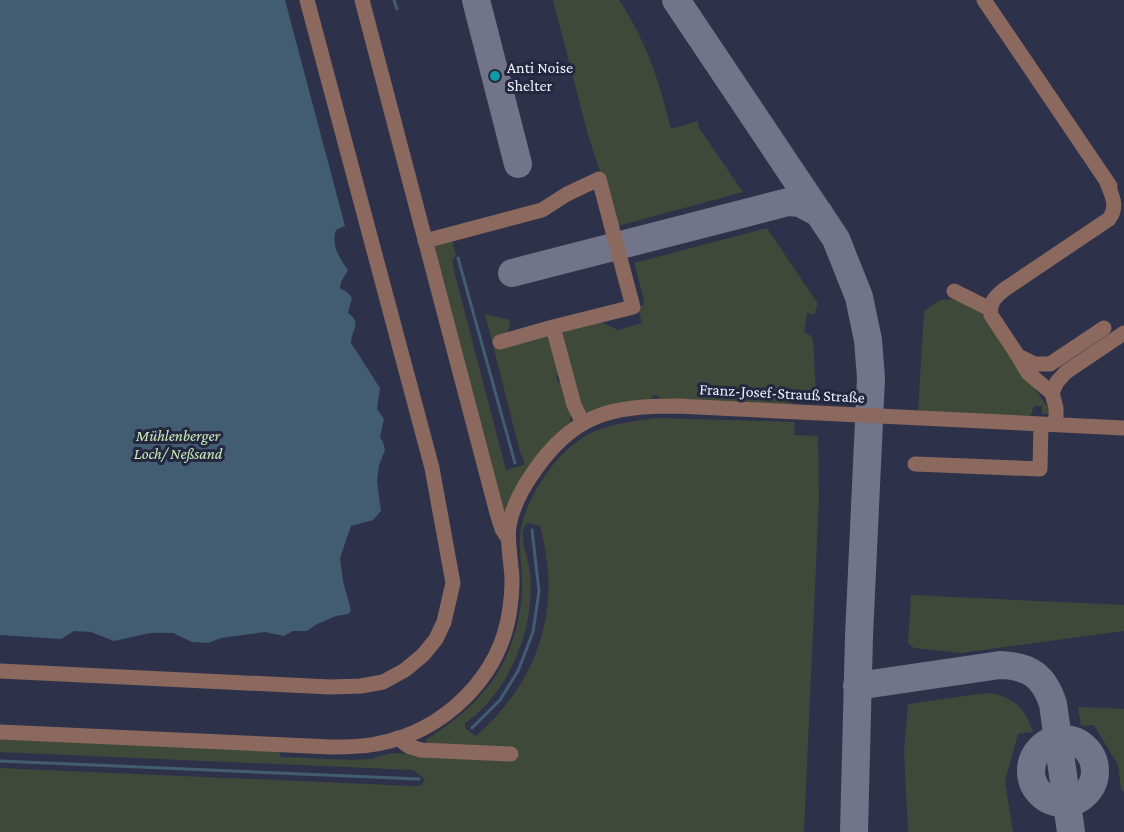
<svg xmlns="http://www.w3.org/2000/svg" width="1124" height="832" viewBox="0 0 1124 832" font-family="'Crimson Pro',serif">
<style>
.green{fill:#3f493a;fill-rule:evenodd}
.water{fill:#425d72}
.lines{fill:none;stroke-linecap:round;stroke-linejoin:round}
.stream{stroke:#425d72;stroke-width:3}
.taxiway{stroke:#72748a;stroke-width:28}
.minor{stroke:#8c695e;stroke-width:15}
.culture-dot{fill:#0f9aa8;stroke:#24273f;stroke-width:2}
.labels{text-anchor:middle;dominant-baseline:central;stroke-width:6;stroke-linejoin:round;paint-order:stroke}
.poi-label{font-size:16px;fill:#eff1fe;stroke:#24273f;text-anchor:start}
.street-label{font-size:16px;fill:#eff1fe;stroke:#24273f}
.park-label{font-size:16px;font-style:italic;fill:#caebb7;stroke:#24273f}
</style>
<rect width="100%" height="100%" fill="#2e314a"/>
<path class="green" d="M 553,0 L 619,0 C 646,40 660,83 671,129 L 698,121 L 699,128 L 743,192 L 618,226 L 588,135 Z
M 767,228 L 818,304 L 814,314 L 807,313 L 804,332 L 811,336 L 813,340 L 816,394 L 792,393 L 791,406 L 659,400 L 659,396 L 653,395 L 652,400 L 589,413 L 581,411 L 562,334 L 564,331 L 599,321 L 618,330 L 642,323 L 638,309 L 643,305 L 644,300 L 634,263 Z
M 451,238 L 456,255 L 452,260 L 455,275 L 506,470 L 524,465 L 524,461 L 520,452 L 485,314 L 510,320 L 508,334 L 545,336 L 550,338 L 560,374 L 556,376 L 558,382 L 563,383 L 571,415 L 570,422 C 566,426 560,429 556,434 C 531,459 517,487 504,519 L 433,250 L 438,241 Z
M 956,299 L 983,313 L 1044,402 L 1050,410 L 1047,414 L 1042,414 L 1042,406 L 1034,406 L 1030,417 L 918,412 L 924,311 L 940,300 Z
M 655,418 L 795,422 L 794,435 L 818,436 L 819,497 L 804,832 L 0,832 L 0,768 L 414,786 L 422,785 L 425,779 L 413,770 L 0,752 L 0,738 L 279,751 L 280,757 L 353,760 L 371,759 L 391,753 L 510,759 L 427,743 L 426,740 C 460,718 490,693 507,655 C 515,636 521,614 522,593 C 523,575 519,556 520,538 C 522,500 558,448 593,432 C 612,424 634,421 655,418 ZM 528,523 L 540,526 C 562,607 540,680 476,736 L 465,728 L 465,723 C 502,698 526,647 530,604 C 531,592 531,578 529,567 C 527,556 523,545 523,535 C 522,530 524,526 528,523 Z
M 911,595 L 1124,605 L 1124,631 L 961,653 L 914,648 L 908,643 Z
M 986,693 C 1011,694 1026,709 1033,732 L 1018,734 L 1005,781 L 1013,832 L 908,832 L 904,751 L 908,704 Z
M 1078,707 L 1124,709 L 1124,792 L 1121,790 L 1118,765 L 1094,725 L 1081,726 Z"/>
<path class="water" d="M 0,0 L 285,0 L 345,226 L 336,230 C 331,246 339,257 348,270 L 341,282 L 340,288 L 348,293 L 352,298 L 348,313 C 363,323 351,330 351,343 L 380,388 L 377,409 L 384,419 L 380,437 L 383,442 L 385,450 L 379,465 L 377,481 L 381,511 L 373,520 L 351,526 L 340,558 L 343,581 L 351,610 L 348,614 L 336,616 L 317,624 L 307,631 L 293,631 L 284,636 L 265,632 L 221,638 L 208,643 L 192,642 L 173,633 L 150,633 L 114,641 L 91,632 L 74,631 L 61,639 L 0,635 Z"/>
<g class="lines">
<path class="stream" d="M 394,0 L 397,9
M 458,258 L 515,463
M 472,728 L 500,700 L 518,671 L 533,632 L 539,591 L 532,530
M 0,761 L 419,779"/>
<path class="taxiway" d="M 476,0 L 518,164
M 676,0 L 836,239 L 859,297 L 868,340 L 871,378 L 859,636 L 854,832
M 512,273 L 788,202 L 800,203 L 819,213
M 857,686 L 1000,665 C 1030,666 1044,676 1053,704 L 1071,832
M1031 771a32 32 0 1 1 64 0a32 32 0 1 1-64 0Z"/>
<path class="minor" d="M 362,0 L 497,513 L 502,529 L 508,538
M 984,0 L 1110,186
M 425,241 L 542,210 L 567,194 L 599,179 L 633,307 L 553,327 L 574,405 L 583,423
M 954,291 L 990,309
M 1104,328 L 1050,364 L 1035,364 L 1018,356 L 991,315 C 989,302 996,296 1005,289 L 1109,219 C 1119,206 1111,194 1106,180
M 500,342 L 553,327
M 1018,356 L 1028,373 L 1052,393
M 1056,424 L 1056,408 L 1052,393 L 1057,382 L 1066,372 L 1124,333
M 915,464 L 1040,469 L 1041,424
M 0,671 L 330,687 L 361,686 L 383,682 L 405,670 L 423,655 L 436,639 L 444,622 L 453,583 L 432,468 L 307,0
M 0,732 L 331,747 C 346,747 361,747 376,744 C 444,732 501,677 510,608 C 512,594 513,581 511,567 C 510,553 507,541 509,526 C 512,507 522,489 533,473 C 572,415 609,406 677,406 L 1124,428
M 398,738 L 408,746 L 421,750 L 511,754"/>
</g>
<circle class="culture-dot" cx="495" cy="76" r="6"/>
<g class="labels">
<g class="poi-label">
<text x="507" y="67">Anti Noise<tspan x="507" dy="18">Shelter</tspan></text>
</g>
<g class="street-label">
<text transform="translate(782 393) rotate(3)">Franz-Josef-Strauß Straße</text>
</g>
<g class="park-label">
<text x="178" y="435">Mühlenberger<tspan x="178" dy="18">Loch/ Neßsand</tspan></text>
</g>
</g>
</svg>
